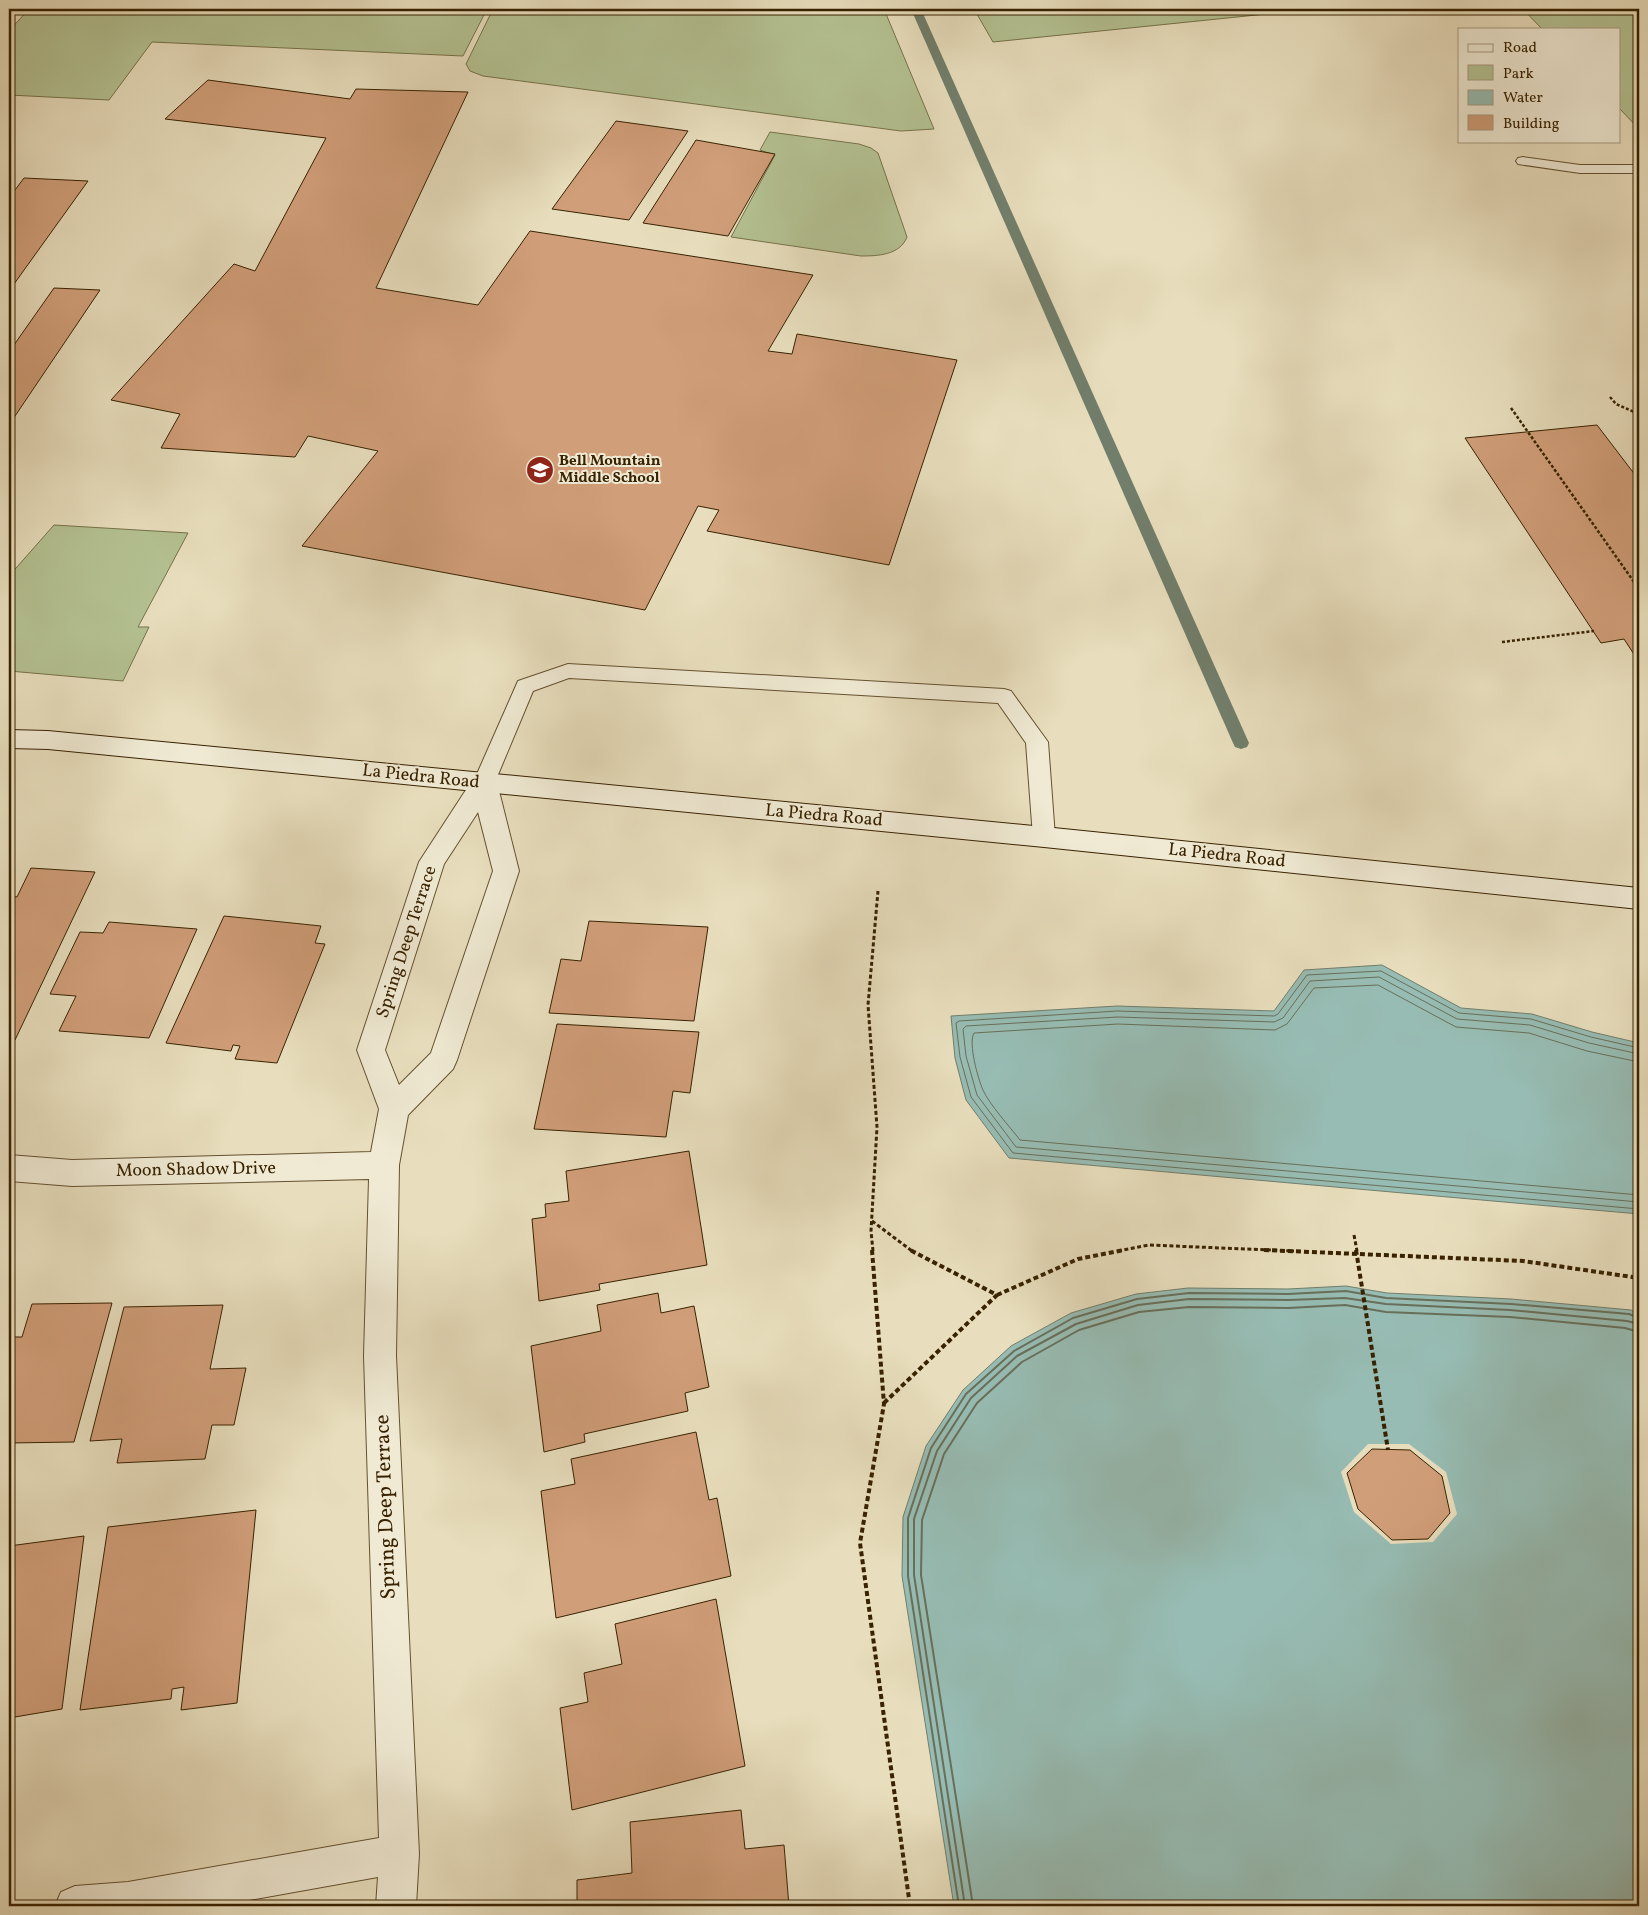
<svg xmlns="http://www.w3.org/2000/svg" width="1648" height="1915" viewBox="0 0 1648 1915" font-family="Vollkorn,serif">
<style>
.green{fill:#b4c192;stroke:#767249}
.water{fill:#97bcb3;stroke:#717e6b}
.pier{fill:#e8debd}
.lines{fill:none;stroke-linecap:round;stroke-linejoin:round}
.shore-far1{stroke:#686f5a;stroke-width:1}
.shore{stroke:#686f5a;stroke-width:2}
.stream{fill:#717e6b;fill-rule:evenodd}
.building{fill:#d09e79;stroke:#382200}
.lane-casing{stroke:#64512f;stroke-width:2}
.street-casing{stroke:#64512f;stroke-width:2}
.secondary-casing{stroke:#382200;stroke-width:2}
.path-far2{stroke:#382200;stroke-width:2.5;stroke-dasharray:3 2;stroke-linecap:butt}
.path-far1{stroke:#382200;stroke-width:3;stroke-dasharray:4 2.5;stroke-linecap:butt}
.path{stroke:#382200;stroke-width:4;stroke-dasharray:5 3;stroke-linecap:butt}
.lane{fill:#f0ead4;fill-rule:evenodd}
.street{fill:#f0ead4;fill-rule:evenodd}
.secondary{fill:#f0ead4;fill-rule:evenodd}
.labels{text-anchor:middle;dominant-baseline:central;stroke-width:4;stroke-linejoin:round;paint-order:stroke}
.far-poi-label{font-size:15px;font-weight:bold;fill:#382200;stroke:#f0ead4;text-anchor:start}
.street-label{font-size:18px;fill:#382200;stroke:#f0ead4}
.near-street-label{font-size:21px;fill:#382200;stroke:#f0ead4}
</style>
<rect width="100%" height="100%" fill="#e8debd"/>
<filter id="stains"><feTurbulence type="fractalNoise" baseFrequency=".004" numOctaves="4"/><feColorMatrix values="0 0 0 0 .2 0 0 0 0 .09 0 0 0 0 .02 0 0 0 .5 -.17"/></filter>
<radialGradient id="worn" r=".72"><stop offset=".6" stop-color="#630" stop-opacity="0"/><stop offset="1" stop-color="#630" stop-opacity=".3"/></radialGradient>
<path class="green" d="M 29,9 L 487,9 L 463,56 L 152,42 L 109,100 L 9,95 L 9,31 Z
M 493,9 L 884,9 L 934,129 L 901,131 L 483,76 L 470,71 L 466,64 Z
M 974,9 L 1315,9 L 993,42 Z
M 1523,9 L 1639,9 L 1639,129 L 1619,108 L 1619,29 L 1542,29 Z
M 770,132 L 859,144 L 871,148 L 878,153 L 907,237 C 900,255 878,256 861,256 L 731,237 L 775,155 L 760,150 Z
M 54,525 L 188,533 L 138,627 L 149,627 L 123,681 L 9,671 L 9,576 Z"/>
<path class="water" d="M 1382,965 L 1461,1008 L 1532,1014 L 1592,1032 L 1639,1043 L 1639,1214 L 1009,1158 L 966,1100 L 955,1058 L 951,1016 L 1117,1006 L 1274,1011 L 1304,970 Z
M 1346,1286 L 1387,1293 L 1511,1299 L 1631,1310 L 1639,1314 L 1639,1906 L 954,1906 L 902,1576 L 903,1517 L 926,1446 L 963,1390 L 1011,1346 L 1071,1313 L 1136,1294 L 1188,1288 L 1288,1289 Z"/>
<path class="pier" d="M 1368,1444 L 1409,1444 L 1446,1472 L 1457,1514 L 1433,1542 L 1391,1544 L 1354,1512 L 1341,1472 Z"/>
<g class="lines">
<path class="shore-far1" d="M 1639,1048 L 1591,1037 L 1531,1019 L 1459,1013 L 1381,971 L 1307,975 L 1278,1014 L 1274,1016 L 1117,1011 L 959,1021 L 956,1023 L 960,1057 L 971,1097 L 1013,1153 L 1639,1209
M 1639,1054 L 1589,1043 L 1530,1025 L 1457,1019 L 1379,977 L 1310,981 L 1283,1018 L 1274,1022 L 1118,1017 L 966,1026 L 963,1029 L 966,1056 L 977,1095 L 1016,1147 L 1639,1202
M 1639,1062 L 1587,1051 L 1529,1033 L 1456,1027 L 1378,985 L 1314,988 L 1287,1024 L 1275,1030 L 1118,1024 L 974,1033 C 968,1043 978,1079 983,1090 C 989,1104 1010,1127 1020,1140 L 1639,1195"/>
<path class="shore" d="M 959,1906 L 908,1576 L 908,1518 L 931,1448 L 966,1394 L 1014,1351 L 1073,1318 L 1137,1299 L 1189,1293 L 1288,1294 L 1346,1291 L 1386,1298 L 1511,1304 L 1629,1314 L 1639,1318
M 965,1906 L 914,1575 L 914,1519 L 937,1451 L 971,1398 L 1017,1356 L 1076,1324 L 1138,1305 L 1189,1299 L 1288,1300 L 1345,1298 L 1386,1304 L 1510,1310 L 1627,1321 L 1639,1324
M 973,1906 L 921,1575 L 922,1520 L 944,1454 L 977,1403 L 1022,1362 L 1079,1330 L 1139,1312 L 1189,1307 L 1288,1308 L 1345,1305 L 1386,1312 L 1510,1317 L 1625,1328 L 1639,1332"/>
<path class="stream" d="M 911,9 L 921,9 L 1249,743 L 1247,747 L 1241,749 L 1235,747 L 1233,743 Z"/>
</g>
<path class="building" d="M 208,80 L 350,99 L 356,89 L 468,92 L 376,288 L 478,305 L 530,231 L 813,275 L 768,351 L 792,354 L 797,334 L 957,360 L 889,565 L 707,531 L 719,510 L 698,506 L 645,610 L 302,546 L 378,451 L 308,436 L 295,457 L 161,448 L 180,414 L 111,400 L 234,264 L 255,271 L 326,138 L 165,119 Z
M 616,121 L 688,131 L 629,220 L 552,209 Z
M 696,140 L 775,154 L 728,236 L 643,223 Z
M 24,178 L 88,181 L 9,291 L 9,198 Z
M 54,288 L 100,290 L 9,425 L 9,352 Z
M 1597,425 L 1639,480 L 1639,662 L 1624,639 L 1601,643 L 1465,438 Z
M 31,868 L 95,872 L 15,1040 L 9,1040 L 9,896 L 17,897 Z
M 224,916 L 321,926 L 315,943 L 325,944 L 277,1063 L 235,1059 L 240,1046 L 233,1045 L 231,1051 L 166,1043 Z
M 589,921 L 708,927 L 694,1021 L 549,1013 L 561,959 L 581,961 Z
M 109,922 L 197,929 L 149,1038 L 59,1031 L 76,996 L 50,994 L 80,932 L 103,933 Z
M 557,1024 L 699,1032 L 690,1093 L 673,1091 L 666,1137 L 534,1129 Z
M 689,1151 L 707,1265 L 599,1284 L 600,1290 L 539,1301 L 532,1219 L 546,1217 L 545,1204 L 569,1201 L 566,1171 Z
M 658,1293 L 661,1313 L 694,1306 L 709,1387 L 685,1393 L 688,1411 L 584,1434 L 585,1442 L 544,1452 L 531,1346 L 601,1331 L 597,1305 Z
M 112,1303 L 74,1442 L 9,1443 L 9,1337 L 22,1337 L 32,1304 Z
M 223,1305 L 210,1369 L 246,1368 L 234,1425 L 212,1425 L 205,1459 L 117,1463 L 122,1439 L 90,1441 L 124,1307 Z
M 696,1432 L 709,1500 L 717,1498 L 731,1576 L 556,1618 L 541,1491 L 575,1484 L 571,1459 Z
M 1372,1449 L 1410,1450 L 1442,1476 L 1450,1513 L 1428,1539 L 1392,1540 L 1358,1509 L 1347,1473 Z
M 256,1510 L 237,1703 L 181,1710 L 184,1687 L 172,1689 L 171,1699 L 80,1710 L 108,1527 Z
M 84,1536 L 62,1709 L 9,1718 L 9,1546 Z
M 716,1599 L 745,1766 L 572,1810 L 560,1708 L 588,1702 L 584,1673 L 622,1664 L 615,1624 Z
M 741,1810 L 745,1849 L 784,1845 L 789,1906 L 577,1906 L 577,1880 L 632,1873 L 630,1822 Z"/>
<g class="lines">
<g class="lane-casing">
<path id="lane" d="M 1523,157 L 1580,165 L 1639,165 L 1639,173 L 1580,173 L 1518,164 L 1516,161 L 1518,158 Z
M 568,664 L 1004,689 L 1011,691 L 1048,742 L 1055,837 L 1052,843 L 1044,846 L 1036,843 L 1033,837 L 1026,743 L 998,703 L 569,678 L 533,691 L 492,789 L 484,791 L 476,789 L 473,783 L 518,681 Z"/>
</g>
<g class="street-casing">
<path id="street" d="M 484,774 L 493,776 L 497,783 L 519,871 L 457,1060 L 453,1069 L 408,1115 L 399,1165 L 396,1356 L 419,1854 L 416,1906 L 376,1906 L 378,1877 L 216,1906 L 55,1906 L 61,1892 L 75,1886 L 128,1882 L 379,1838 L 364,1356 L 369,1179 L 72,1186 L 9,1181 L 9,1155 L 72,1160 L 371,1152 L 379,1109 L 357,1050 L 419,862 L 475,776 ZM 478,812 L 493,871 L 431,1053 L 399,1085 L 385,1050 L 444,864 Z"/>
</g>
<g class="secondary-casing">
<path id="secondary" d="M 9,730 L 48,731 L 1044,827 L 1639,888 L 1639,909 L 1044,847 L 48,749 L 9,748 Z"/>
</g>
<path class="path-far2" d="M 1610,397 L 1616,404 L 1639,414
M 1511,408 L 1639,589
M 1502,642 L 1594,631"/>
<path class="path-far1" d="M 872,1221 L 912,1251
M 1354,1235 L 1357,1251
M 873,1251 L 871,1231 L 877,1127 L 868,1005 L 878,891
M 1118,1251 L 1149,1245 L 1294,1251"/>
<path class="path" d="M 872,1250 L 884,1404 L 860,1543 L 910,1906
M 1264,1250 L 1523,1261 L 1639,1278
M 1356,1250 L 1388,1450
M 997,1295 L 1078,1259 L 1124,1250
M 884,1403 L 997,1295 L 910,1250"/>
<use href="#lane" class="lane"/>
<use href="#street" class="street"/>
<use href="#secondary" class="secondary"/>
</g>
<defs>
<g id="school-disc" transform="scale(1.4375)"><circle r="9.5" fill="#8f2418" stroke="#f0ead4"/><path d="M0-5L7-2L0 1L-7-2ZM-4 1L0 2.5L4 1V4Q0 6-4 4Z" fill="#fff"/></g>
</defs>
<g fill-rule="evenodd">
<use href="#school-disc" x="540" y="470"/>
</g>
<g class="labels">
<g class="far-poi-label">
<text x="559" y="461">Bell Mountain<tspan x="559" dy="17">Middle School</tspan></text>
</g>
<g class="street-label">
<text transform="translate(421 777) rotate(6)">La Piedra Road</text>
<text transform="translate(824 816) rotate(5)">La Piedra Road</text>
<text transform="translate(1227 856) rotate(6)">La Piedra Road</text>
<text transform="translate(407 942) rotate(-72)">Spring Deep Terrace</text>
<text transform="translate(196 1170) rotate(-1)">Moon Shadow Drive</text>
</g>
<g class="near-street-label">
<text transform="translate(386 1507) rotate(-92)">Spring Deep Terrace</text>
</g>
</g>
<rect width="1648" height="1915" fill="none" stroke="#e8debd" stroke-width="30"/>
<rect x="10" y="10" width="1628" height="1895" fill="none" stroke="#382200" stroke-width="2.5"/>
<rect x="15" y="15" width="1618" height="1885" fill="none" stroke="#382200"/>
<rect x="1458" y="28" width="162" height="115" fill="#f0ead4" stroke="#a69a7f"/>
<rect x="1468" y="44" width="25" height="8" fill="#f0ead4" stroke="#a69a7f"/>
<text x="1503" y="52" font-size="15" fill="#382200">Road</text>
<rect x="1468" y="65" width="25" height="15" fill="#b4c192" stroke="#a69a7f"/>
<text x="1503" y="78" font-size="15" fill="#382200">Park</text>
<rect x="1468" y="90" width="25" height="15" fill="#97bcb3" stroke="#a69a7f"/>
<text x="1503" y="102" font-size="15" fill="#382200">Water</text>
<rect x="1468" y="115" width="25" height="15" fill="#d09e79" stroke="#a69a7f"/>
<text x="1503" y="128" font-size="15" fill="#382200">Building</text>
<rect width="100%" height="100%" filter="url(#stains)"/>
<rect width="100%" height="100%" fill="url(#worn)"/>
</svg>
